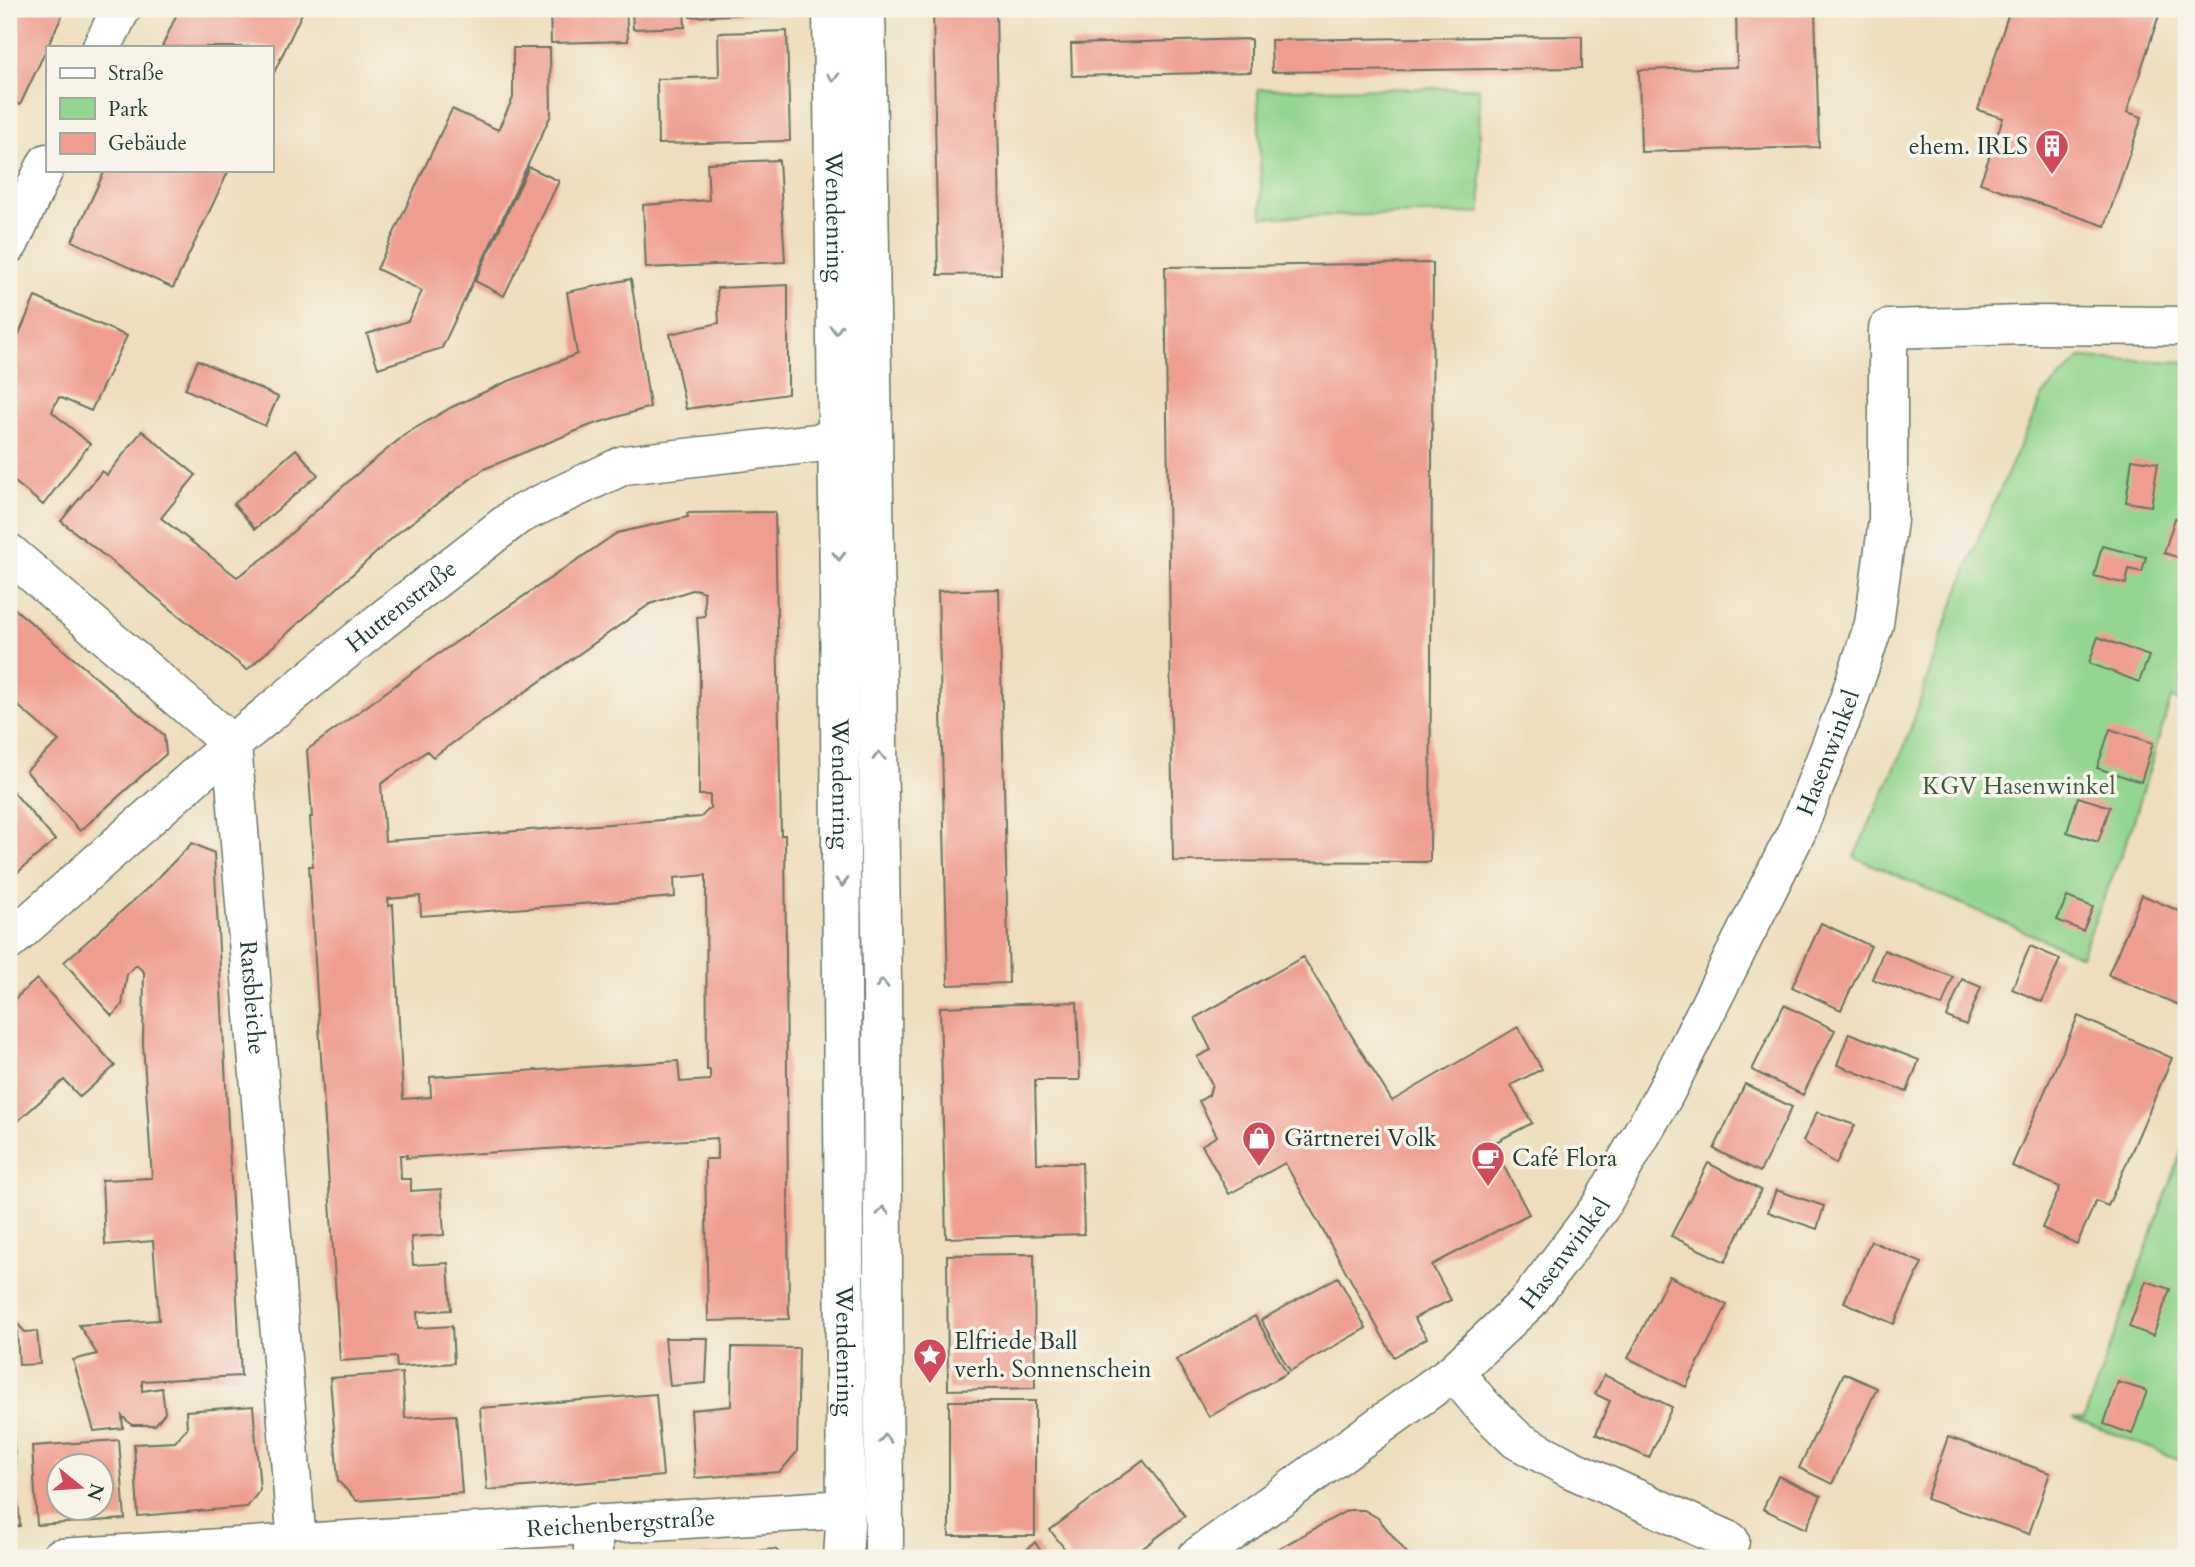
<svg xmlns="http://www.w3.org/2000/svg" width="2195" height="1567" viewBox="0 0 2195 1567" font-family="Cardo,serif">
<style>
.green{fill:#93d68e;stroke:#598a61;stroke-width:2}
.building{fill:#ef9d8f;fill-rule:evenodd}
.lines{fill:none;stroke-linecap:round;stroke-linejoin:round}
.minor-casing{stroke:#677564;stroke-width:41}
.major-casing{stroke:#677564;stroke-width:41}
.minor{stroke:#fff;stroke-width:38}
.major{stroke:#fff;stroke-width:38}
.oneway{stroke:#8f9e9a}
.labels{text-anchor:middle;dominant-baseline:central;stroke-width:7;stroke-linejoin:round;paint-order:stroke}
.poi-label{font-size:24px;fill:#1f3d34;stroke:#f7f3e8;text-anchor:start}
.street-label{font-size:24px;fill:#1f3d34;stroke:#f7f3e8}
.park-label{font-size:24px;fill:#365c46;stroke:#f7f3e8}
</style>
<rect width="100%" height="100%" fill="#f7f3e8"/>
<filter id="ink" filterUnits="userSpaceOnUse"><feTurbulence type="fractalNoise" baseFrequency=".0143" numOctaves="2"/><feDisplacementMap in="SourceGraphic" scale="14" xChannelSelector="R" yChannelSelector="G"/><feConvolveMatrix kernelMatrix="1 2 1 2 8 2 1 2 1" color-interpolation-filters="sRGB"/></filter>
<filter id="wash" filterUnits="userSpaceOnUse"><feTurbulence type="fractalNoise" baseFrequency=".00686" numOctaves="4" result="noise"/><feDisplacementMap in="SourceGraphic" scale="28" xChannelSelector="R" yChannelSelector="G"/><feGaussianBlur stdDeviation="1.57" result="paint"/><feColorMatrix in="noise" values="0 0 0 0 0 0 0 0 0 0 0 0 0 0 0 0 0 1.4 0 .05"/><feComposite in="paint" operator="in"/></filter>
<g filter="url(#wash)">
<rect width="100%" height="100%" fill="#eedebd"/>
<path class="green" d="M 1479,88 L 1481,213 L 1262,217 L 1258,89 Z
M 2080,358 L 2186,362 L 2186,703 L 2171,698 L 2132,827 L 2081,956 L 1854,857 L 1904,748 L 1943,631 L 1981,532 L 2043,395 Z
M 2186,1139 L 2186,1462 L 2073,1418 L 2084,1419 Z"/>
<g id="blocks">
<path class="building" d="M 9,9 L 58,9 L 64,12 L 20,105 L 9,100 Z
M 179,9 L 304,9 L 271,79 L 271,47 L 162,47 Z
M 550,9 L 626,9 L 628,41 L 551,43 Z
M 632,9 L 684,9 L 685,27 L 633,29 Z
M 690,9 L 790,9 L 790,12 L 690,17 Z
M 933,9 L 996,9 L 1001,274 L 938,275 Z
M 1736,9 L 1815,9 L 1819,147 L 1641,152 L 1639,70 L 1737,67 Z
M 2010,9 L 2161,9 L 2127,112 L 2142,117 L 2105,226 L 1980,183 L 2003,118 L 1978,110 Z
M 787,31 L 790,141 L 658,144 L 657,79 L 719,77 L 718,33 Z
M 1582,36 L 1582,68 L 1272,72 L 1271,40 Z
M 1251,39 L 1251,72 L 1072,76 L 1071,44 Z
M 513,48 L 550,48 L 551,115 L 442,348 L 378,368 L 367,334 L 408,321 L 422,291 L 377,269 L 452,109 L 498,130 L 513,98 Z
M 779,160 L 785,262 L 646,268 L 643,205 L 709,200 L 707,163 Z
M 529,167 L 559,181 L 504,296 L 475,281 Z
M 105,170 L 229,170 L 173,288 L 72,241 Z
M 1433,263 L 1430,862 L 1173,861 L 1165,267 Z
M 631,279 L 650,407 L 591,425 L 484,469 L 399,532 L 247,670 L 61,521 L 102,471 L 107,475 L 142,431 L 196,475 L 161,518 L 237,577 L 265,557 L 351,479 L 407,433 L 452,407 L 504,383 L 577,354 L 567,292 Z
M 788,285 L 788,394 L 686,409 L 670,334 L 719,323 L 717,288 Z
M 35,297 L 127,336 L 91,411 L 59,397 L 54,407 L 52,412 L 90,444 L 43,505 L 9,477 L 9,357 Z
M 198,360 L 278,397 L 265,426 L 185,389 Z
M 296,449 L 318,475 L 255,529 L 234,504 Z
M 2132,459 L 2158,463 L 2151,506 L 2126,502 Z
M 775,512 L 781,835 L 785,835 L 789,1319 L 708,1321 L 705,1159 L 717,1159 L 717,1138 L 406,1158 L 407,1155 L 400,1155 L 401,1179 L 411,1179 L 411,1191 L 441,1189 L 444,1235 L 411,1237 L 413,1265 L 448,1263 L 451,1310 L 417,1312 L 418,1328 L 452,1326 L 454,1363 L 397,1367 L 396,1357 L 340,1361 L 309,866 L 313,866 L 310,817 L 312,817 L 307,750 L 431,659 L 617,533 L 688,517 L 687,513 ZM 695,589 L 704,592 L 705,616 L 697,617 L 700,666 L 699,795 L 710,795 L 710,808 L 701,817 L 385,841 L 381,784 L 427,751 L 433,757 L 650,604 ZM 706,875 L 707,1070 L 710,1070 L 710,1080 L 680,1082 L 678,1061 L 430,1077 L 431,1097 L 403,1099 L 393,905 L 389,906 L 388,899 L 420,896 L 421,916 L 675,897 L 674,878 Z
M 2175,518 L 2186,522 L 2186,560 L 2164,553 Z
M 2102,546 L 2146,557 L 2142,572 L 2129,569 L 2126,584 L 2094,576 Z
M 999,589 L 1009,983 L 948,985 L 938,591 Z
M 9,604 L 164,735 L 166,754 L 80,831 L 26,771 L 59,741 L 9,698 Z
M 2098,637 L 2149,656 L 2139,682 L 2089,663 Z
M 2183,662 L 2186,663 L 2186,680 L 2179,679 Z
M 2110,729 L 2153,743 L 2141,782 L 2097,768 Z
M 9,787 L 55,840 L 9,880 Z
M 2078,797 L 2110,807 L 2098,842 L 2067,832 Z
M 192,843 L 214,853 L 241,1376 L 142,1381 L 142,1391 L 162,1388 L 165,1413 L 155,1425 L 132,1425 L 122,1416 L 123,1428 L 94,1431 L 73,1360 L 97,1354 L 79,1325 L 159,1320 L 153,1241 L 105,1245 L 102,1180 L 152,1178 L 143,1043 L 144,972 L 136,965 L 127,974 L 122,1005 L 112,1016 L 64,962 L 151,885 Z
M 2142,895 L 2186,914 L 2186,1008 L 2108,975 Z
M 2067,897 L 2093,907 L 2083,931 L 2057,920 Z
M 1821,923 L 1871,946 L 1841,1010 L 1792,987 Z
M 2030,946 L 2060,959 L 2042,1002 L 2012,989 Z
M 1884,950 L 1953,977 L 1942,1006 L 1872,979 Z
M 1303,957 L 1392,1101 L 1518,1027 L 1542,1069 L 1511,1085 L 1532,1123 L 1492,1144 L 1529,1214 L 1432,1265 L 1451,1300 L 1414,1318 L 1427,1338 L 1394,1357 L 1285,1163 L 1229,1194 L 1202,1145 L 1217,1136 L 1199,1101 L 1209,1095 L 1212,1084 L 1197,1057 L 1211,1050 L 1195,1018 Z
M 37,979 L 115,1066 L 80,1097 L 64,1080 L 9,1129 L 9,1004 Z
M 1962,979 L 1981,987 L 1966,1025 L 1947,1017 Z
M 1077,1002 L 1080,1080 L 1035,1080 L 1037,1163 L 1082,1163 L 1084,1234 L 946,1238 L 940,1007 Z
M 1784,1005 L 1835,1030 L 1803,1095 L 1752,1070 Z
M 2078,1016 L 2172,1058 L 2108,1206 L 2096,1201 L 2077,1244 L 2042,1228 L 2060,1187 L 2012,1166 Z
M 1849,1033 L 1919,1060 L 1907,1092 L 1837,1065 Z
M 1745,1084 L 1792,1107 L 1760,1172 L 1714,1149 Z
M 1817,1112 L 1855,1125 L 1836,1164 L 1803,1141 Z
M 1708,1163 L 1761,1190 L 1725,1262 L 1671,1236 Z
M 1776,1190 L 1824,1206 L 1817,1229 L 1768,1212 Z
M 1871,1241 L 1922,1263 L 1894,1324 L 1844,1302 Z
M 1034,1254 L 1035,1388 L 948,1390 L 947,1255 Z
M 1669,1276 L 1727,1305 L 1686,1387 L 1628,1358 Z
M 1338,1277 L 1366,1328 L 1290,1371 L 1261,1320 Z
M 2146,1281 L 2170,1289 L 2153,1336 L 2129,1327 Z
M 9,1315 L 25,1332 L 37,1331 L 40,1364 L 19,1365 L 17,1332 L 9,1333 Z
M 1255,1316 L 1287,1373 L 1209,1417 L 1176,1360 Z
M 665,1338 L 708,1338 L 706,1383 L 670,1386 Z
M 732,1347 L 799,1348 L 797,1452 L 780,1472 L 695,1478 L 691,1410 L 731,1406 Z
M 402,1373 L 405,1418 L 456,1415 L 462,1493 L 357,1501 L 338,1481 L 330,1378 Z
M 1844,1373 L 1877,1388 L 1832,1484 L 1799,1468 Z
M 1604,1375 L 1672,1407 L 1649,1458 L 1596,1434 L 1610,1401 L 1595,1394 Z
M 2118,1382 L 2147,1391 L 2132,1434 L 2104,1424 Z
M 656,1394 L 663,1476 L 487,1490 L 480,1408 Z
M 949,1401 L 1035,1401 L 1035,1536 L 949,1536 Z
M 253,1406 L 260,1490 L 247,1507 L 138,1516 L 134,1444 L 175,1442 L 187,1428 L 186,1411 Z
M 9,1430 L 13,1430 L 20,1526 L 9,1527 Z
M 1948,1437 L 2050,1473 L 2029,1534 L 1926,1499 Z
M 119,1440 L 125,1519 L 37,1525 L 32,1446 ZM 60,1466 L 102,1466 L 102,1508 L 60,1508 Z
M 1143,1460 L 1185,1516 L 1130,1558 L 1072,1558 L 1050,1530 Z
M 1778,1476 L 1821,1496 L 1806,1529 L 1763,1509 Z
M 1348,1510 L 1364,1510 L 1378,1518 L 1411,1558 L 1262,1558 Z
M 1035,1542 L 1045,1558 L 1018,1558 Z
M 775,1549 L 785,1558 L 701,1558 L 701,1555 Z"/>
</g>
</g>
<g filter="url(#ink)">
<use href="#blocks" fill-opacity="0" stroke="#677564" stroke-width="2"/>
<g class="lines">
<g class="minor-casing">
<g id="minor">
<path d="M 102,47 L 121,9"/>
<path d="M 9,244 L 47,163"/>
<path id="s1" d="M 9,553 L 232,744 L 297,1544"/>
<path id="s2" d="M 9,941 L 232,744 L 380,622 L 518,515 L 624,465 L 868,437"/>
<path d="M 1454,1372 L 1484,1408 L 1517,1440 L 1571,1469 L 1730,1541"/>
<path d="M 593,1523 L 593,1558"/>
<path id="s3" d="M 60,1558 L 846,1509"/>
<path id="s4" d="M 1196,1558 L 1454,1372 L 1528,1302 L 1600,1207 L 1664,1095 L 1797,831 L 1847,705 L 1874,624 L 1888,520 L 1888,329 L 2024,325 L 2186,326"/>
</g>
</g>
<g class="major-casing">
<g id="major">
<path id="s5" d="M 832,9 L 839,588 L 846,1509 L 843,1558"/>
<path d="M 866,9 L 882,984 L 884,1558"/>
</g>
</g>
<use href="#minor" class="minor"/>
<use href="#major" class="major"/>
</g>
<defs><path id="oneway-chevron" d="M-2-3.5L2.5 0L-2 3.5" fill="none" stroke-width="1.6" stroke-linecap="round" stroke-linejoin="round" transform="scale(1.75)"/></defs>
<g class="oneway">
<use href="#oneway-chevron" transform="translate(833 77) rotate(89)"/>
<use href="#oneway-chevron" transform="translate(836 329) rotate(89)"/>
<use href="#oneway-chevron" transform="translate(839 556) rotate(89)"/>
<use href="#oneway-chevron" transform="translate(879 756) rotate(-91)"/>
<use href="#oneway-chevron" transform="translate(842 882) rotate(89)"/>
<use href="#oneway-chevron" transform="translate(882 984) rotate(-91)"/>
<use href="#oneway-chevron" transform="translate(883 1211) rotate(-90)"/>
<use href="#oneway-chevron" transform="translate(885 1439) rotate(-90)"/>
</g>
</g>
<defs>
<g id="building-pin" transform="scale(1.75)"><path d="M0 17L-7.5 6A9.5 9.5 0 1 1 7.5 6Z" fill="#d1495b" stroke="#f7f3e8"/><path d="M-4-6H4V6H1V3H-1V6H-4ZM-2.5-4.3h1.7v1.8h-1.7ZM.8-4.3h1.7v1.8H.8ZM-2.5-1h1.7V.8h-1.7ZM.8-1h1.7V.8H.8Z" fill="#fff"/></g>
<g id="shop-pin" transform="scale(1.75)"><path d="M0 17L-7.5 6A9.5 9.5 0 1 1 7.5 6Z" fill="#d1495b" stroke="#f7f3e8"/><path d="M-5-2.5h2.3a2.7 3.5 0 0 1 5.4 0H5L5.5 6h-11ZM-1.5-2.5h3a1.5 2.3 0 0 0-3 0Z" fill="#fff"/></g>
<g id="cafe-pin" transform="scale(1.75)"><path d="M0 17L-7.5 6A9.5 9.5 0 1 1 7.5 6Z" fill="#d1495b" stroke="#f7f3e8"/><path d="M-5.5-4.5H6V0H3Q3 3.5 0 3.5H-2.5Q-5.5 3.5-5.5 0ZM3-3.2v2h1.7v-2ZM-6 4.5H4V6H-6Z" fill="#fff"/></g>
<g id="sight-pin" transform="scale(1.75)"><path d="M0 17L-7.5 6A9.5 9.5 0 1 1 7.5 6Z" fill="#d1495b" stroke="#f7f3e8"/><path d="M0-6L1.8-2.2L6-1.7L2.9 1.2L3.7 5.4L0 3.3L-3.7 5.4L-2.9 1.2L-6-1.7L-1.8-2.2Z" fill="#fff"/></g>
</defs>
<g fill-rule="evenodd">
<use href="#building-pin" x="2052" y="146"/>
<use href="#shop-pin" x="1259" y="1138"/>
<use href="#cafe-pin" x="1488" y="1158"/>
<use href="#sight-pin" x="930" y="1355"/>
</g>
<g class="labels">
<g class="poi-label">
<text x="2028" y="146" text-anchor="end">ehem. IRLS</text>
<text x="1284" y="1138">Gärtnerei Volk</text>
<text x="1512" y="1158">Café Flora</text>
<text x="954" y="1341">Elfriede Ball<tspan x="954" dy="28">verh. Sonnenschein</tspan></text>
</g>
<g class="street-label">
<text stroke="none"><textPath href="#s5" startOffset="208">Wendenring</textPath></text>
<text stroke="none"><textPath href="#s2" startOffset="516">Huttenstraße</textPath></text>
<text stroke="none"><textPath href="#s4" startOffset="1048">Hasenwinkel</textPath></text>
<text stroke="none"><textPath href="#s5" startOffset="775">Wendenring</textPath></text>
<text stroke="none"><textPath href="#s1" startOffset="548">Ratsbleiche</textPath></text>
<text stroke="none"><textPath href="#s4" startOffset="481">Hasenwinkel</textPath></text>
<text stroke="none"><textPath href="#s5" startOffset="1342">Wendenring</textPath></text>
<text stroke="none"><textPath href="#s3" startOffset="562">Reichenbergstraße</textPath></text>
</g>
<g class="park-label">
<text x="2019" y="786">KGV Hasenwinkel</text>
</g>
</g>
<rect width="2195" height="1567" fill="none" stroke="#f7f3e8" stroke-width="35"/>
<rect x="46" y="46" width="228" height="126" fill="#f7f3e8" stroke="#a1aaa0" stroke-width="2"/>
<rect x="60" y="68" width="35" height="10" fill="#ffffff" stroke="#a1aaa0" stroke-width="2"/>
<text x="108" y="80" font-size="21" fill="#1f3d34">Straße</text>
<rect x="60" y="98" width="35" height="21" fill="#93d68e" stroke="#a1aaa0" stroke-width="2"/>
<text x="108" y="116" font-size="21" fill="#1f3d34">Park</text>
<rect x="60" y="133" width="35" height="21" fill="#ef9d8f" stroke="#a1aaa0" stroke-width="2"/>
<text x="108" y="150" font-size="21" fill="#1f3d34">Gebäude</text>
<g transform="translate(80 1487) rotate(108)"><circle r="33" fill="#f7f3e8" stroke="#a1aaa0" stroke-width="2"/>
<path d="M0-5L12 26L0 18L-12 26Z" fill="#d1495b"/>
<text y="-10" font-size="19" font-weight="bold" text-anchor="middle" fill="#1f3d34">N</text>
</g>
</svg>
